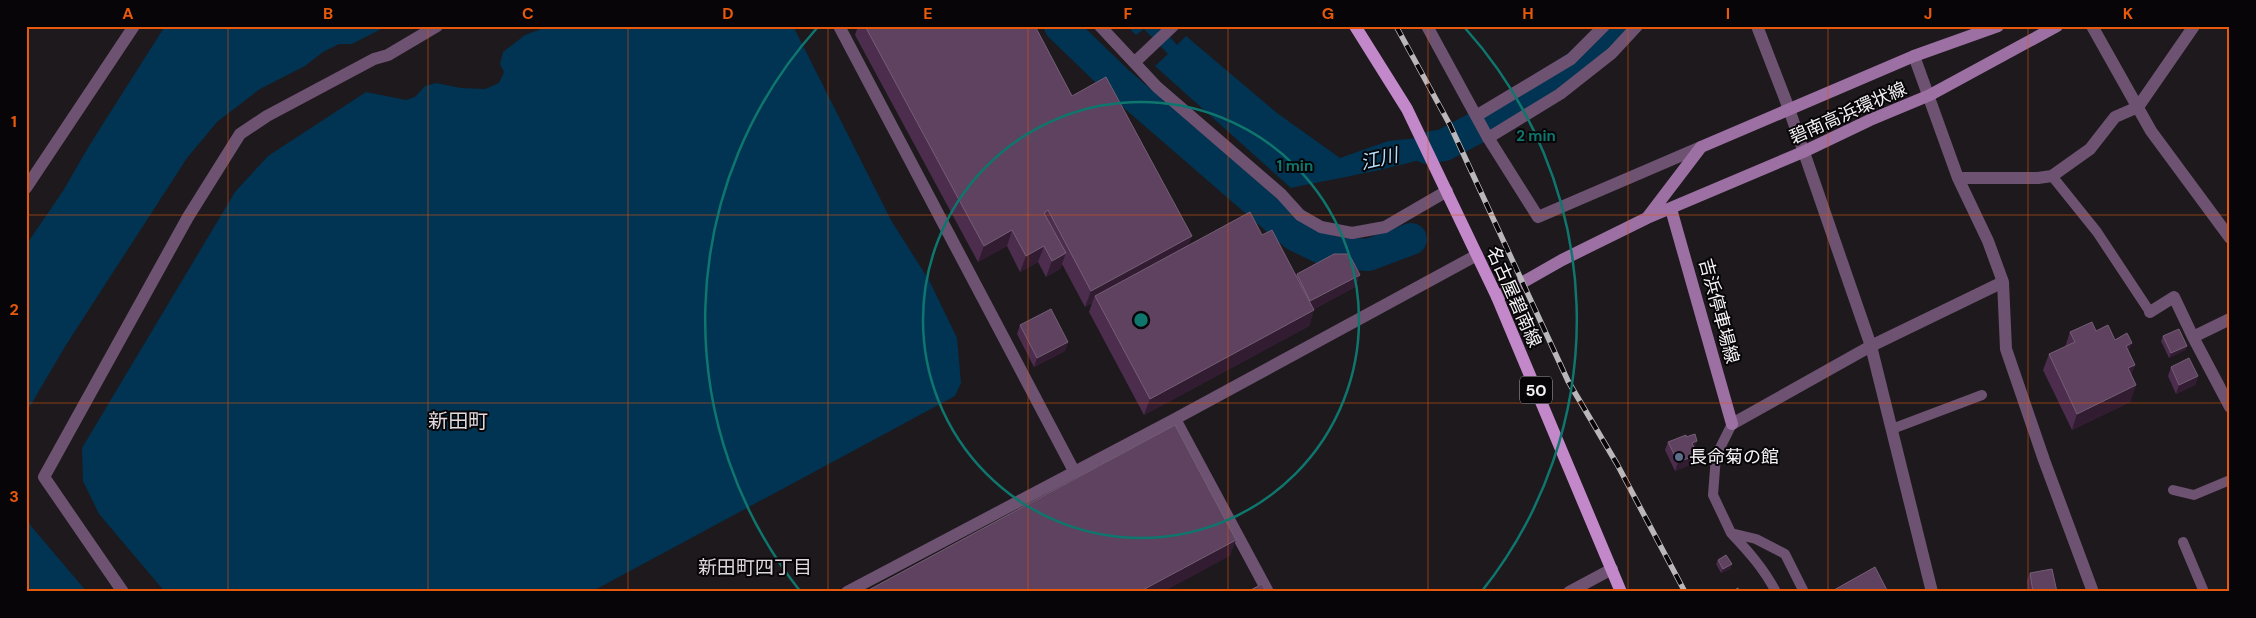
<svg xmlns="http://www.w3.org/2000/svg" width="2256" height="618" viewBox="0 0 2256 618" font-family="'DM Sans','Noto Sans JP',sans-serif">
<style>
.water{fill:#003452}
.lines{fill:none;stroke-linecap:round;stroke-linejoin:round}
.river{stroke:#003452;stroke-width:32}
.service{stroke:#6e5271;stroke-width:10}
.minor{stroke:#6e5271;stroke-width:12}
.tertiary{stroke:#6e5271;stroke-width:12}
.secondary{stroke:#9d70a3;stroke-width:12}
.primary{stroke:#c388c9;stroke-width:12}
.rail-casing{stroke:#bab7ba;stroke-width:5.5}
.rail{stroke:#070507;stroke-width:4;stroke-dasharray:11;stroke-linecap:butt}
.wall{fill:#4c2d4d}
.shaded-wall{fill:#311c32}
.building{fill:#5e425f;stroke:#765e76}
.grid{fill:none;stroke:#e8590c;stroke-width:1;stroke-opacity:0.55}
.ring{fill:none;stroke:#0f766e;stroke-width:2.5}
.service-dot{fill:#5c6f8a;stroke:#070507;stroke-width:2}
.labels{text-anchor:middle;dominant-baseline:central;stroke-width:4;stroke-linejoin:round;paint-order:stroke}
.shield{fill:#070507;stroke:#aeabae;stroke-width:1}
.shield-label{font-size:16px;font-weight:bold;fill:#f5f2f5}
.street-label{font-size:18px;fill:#f5f2f5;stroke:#070507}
.poi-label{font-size:18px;fill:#f5f2f5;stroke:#070507;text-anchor:start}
.water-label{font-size:19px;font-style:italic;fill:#b2ddfc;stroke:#070507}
.neighbourhood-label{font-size:19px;fill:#dfd9de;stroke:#070507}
.quarter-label{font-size:20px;fill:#dfd9de;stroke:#070507}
.centre{fill:#0f766e;stroke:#070507;stroke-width:2.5}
.ring-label{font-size:15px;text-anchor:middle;font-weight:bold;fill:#0f766e;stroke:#070507;stroke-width:4;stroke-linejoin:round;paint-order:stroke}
.neatline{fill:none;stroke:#e8590c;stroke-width:2}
.grid-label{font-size:16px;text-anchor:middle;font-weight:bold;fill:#e8590c}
</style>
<rect width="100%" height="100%" fill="#1d191d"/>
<path class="water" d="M 165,26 L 387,26 L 352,44 L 339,44 L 323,52 L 305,66 L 260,89 L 217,122 L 187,158 L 66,345 L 26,413 L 26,245 L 63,191 L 89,146 Z
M 549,26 L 793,26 L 892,222 L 929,280 L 957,338 L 961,383 L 955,396 L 591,592 L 165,592 L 99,514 L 83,481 L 82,448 L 235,192 L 268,156 L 366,92 L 406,100 L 415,97 L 425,86 L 436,83 L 461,88 L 485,89 L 499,83 L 504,72 L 500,64 L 503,52 L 525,35 Z
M 1127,26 L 1160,26 L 1177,45 L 1186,36 L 1277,113 L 1340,158 L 1388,141 L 1438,136 L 1465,127 L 1472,142 C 1414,166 1352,175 1291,188 L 1155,66 L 1168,54 L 1144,29 L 1136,35 Z
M 26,514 L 31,526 L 87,592 L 26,592 Z"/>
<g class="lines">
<path class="river" d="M 1060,26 L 1117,81 L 1295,235 L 1330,252 L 1368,255 L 1411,239
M 1427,148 L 1444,145 L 1493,119 L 1578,66 L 1620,26"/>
<path class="service" d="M 2052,176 L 2097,232 L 2150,312
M 1732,424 L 1716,456 L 1713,495 L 1731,533 L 1756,539 L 1785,554 L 1804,592
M 1892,429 L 1982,395
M 2173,490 L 2194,495 L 2230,480
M 1731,533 C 1749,552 1764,569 1776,592
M 2183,542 L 2204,592"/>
<path class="minor" d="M 839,26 L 1074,471
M 1100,26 L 1157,87 L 1281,194 L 1300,215 L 1321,227 L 1352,233 L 1385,227 L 1447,191
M 1427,26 L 1487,136 L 1538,217 L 1701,147
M 1757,26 L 1789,109 L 1871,346 L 1932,592
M 2092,26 L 2151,131 L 2230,238
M 1914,56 L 1958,178 L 1988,241 L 2003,282 L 2006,349 L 2044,460 L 2093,592
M 1135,62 L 1173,26
M 1476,116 L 1571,59 L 1604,26
M 1488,138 L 1560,94 L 1612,53 L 1637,26
M 1958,178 L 2038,178 L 2052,176 L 2090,149 L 2115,117 L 2138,107 L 2194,26
M 2150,312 L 2174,297 L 2193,337 L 2230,319
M 2193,337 L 2230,407
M 1732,424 L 1871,346 L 2003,282
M 123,592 L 44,477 L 188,217 L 240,134 L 267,116 L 374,59 L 388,55 L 437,26
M 847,592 L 1175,419
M 1268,592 L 1175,419 L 1477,255"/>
<path class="tertiary" d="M 26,188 L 134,26
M 1569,592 L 1612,569"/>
<path class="secondary" d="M 1671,209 L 1732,424
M 1647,218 L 1701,147 L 1914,56 L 1998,26
M 1497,297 L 1562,260 L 1647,218 L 1803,152 L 1870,120 L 1930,95 L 2057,26"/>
<path class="primary" d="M 1355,26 L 1407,109 L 1497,297 L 1621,592"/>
<g class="rail-casing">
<path id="rail" d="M 1396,26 L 1450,125 L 1568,381 L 1617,464 L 1685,592"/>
</g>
<use href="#rail" class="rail"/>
</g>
<path class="wall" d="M 858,26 L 1035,26 L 1072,96 L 1188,245 L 1262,235 L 1296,276 L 1297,274 L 1360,275 L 1355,287 L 1314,309 L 1309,326 L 1144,415 L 1089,312 L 1092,303 L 1085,307 L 1062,264 L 1060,269 L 1046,277 L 1038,262 L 1020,272 L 1007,246 L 978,262 L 855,35 Z
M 1020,325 L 1068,342 L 1065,351 L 1034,367 L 1017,334 Z
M 2096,331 L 2115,340 L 2128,352 L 2135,365 L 2131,375 L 2136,385 L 2130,402 L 2072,430 L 2043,370 L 2049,354 L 2065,347 L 2070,332 Z
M 2163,336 L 2187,346 L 2185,350 L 2169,358 L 2161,341 Z
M 2171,367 L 2198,376 L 2195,385 L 2176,394 L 2168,376 Z
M 1686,437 L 1697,441 L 1694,449 L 1697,455 L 1694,463 L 1675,471 L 1665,450 L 1668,442 Z
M 1718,560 L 1732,564 L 1730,569 L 1721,573 L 1716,564 Z
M 2030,573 L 2057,592 L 2028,592 L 2027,581 Z"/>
<path class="shaded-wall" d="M 1012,230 L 1007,246 L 978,262 L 984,246 Z
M 1192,236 L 1186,252 L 1095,296 L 1092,303 L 1085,307 L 1091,291 Z
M 1044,246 L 1038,262 L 1020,272 L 1026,256 Z
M 1066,253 L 1060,269 L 1046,277 L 1052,261 Z
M 1360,275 L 1355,287 L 1306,313 L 1310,301 Z
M 1314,310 L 1309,326 L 1144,415 L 1150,399 Z
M 1068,342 L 1065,351 L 1034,367 L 1037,358 Z
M 2132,343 L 2126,359 L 2126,346 Z
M 2187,346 L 2185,350 L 2169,358 L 2171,353 Z
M 2135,365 L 2129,381 L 2128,368 Z
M 2198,376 L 2195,385 L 2176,394 L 2179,385 Z
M 2136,385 L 2130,402 L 2072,430 L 2077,414 Z
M 1697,441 L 1694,449 L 1692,443 Z
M 1697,455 L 1694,463 L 1675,471 L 1678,462 Z
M 1236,540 L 1230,556 L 1163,592 L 1139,592 Z
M 1732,564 L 1730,569 L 1721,573 L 1723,569 Z"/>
<path class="building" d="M 865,26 L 1035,26 L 1072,96 L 1106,77 L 1192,236 L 1091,291 L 1048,210 L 1044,213 L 1066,253 L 1052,261 L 1044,246 L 1026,256 L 1012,230 L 984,246 Z
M 1250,212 L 1262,235 L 1272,230 L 1314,310 L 1150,399 L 1095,296 Z
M 1334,254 L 1349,254 L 1360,275 L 1310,301 L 1297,274 Z
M 1051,309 L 1068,342 L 1037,358 L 1020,325 Z
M 2092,322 L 2096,331 L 2108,325 L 2115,340 L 2127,333 L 2132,343 L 2126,346 L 2135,365 L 2128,368 L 2136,385 L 2077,414 L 2049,354 L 2075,342 L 2070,332 Z
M 2179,329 L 2187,346 L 2171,353 L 2163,336 Z
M 2189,358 L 2198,376 L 2179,385 L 2171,367 Z
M 1175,425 L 1236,540 L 1139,592 L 865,592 Z
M 1695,434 L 1697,441 L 1692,443 L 1697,455 L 1678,462 L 1668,442 L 1686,435 L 1686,437 Z
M 1726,555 L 1732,564 L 1723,569 L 1718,560 Z
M 1875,567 L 1888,592 L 1834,592 L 1834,590 Z
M 2052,569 L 2057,592 L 2033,592 L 2030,573 Z
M 1262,584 L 1266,592 L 1247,592 Z
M 1738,588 L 1740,592 L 1731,592 Z"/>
<path class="grid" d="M 228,26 L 228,592M 428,26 L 428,592M 628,26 L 628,592M 828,26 L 828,592M 1028,26 L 1028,592M 1228,26 L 1228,592M 1428,26 L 1428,592M 1628,26 L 1628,592M 1828,26 L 1828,592M 2028,26 L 2028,592M 26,215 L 2230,215M 26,403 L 2230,403"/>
<g class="ring">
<circle cx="1141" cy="320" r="218"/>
<path d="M800 591A436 436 0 0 1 817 28M1465 28A436 436 0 0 1 1482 591"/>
</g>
<circle class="service-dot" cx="1679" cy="457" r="5"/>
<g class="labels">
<rect class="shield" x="1520" y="376.5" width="32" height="27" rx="4"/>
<g class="shield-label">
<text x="1536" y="390">50</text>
</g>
<g class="street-label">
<text transform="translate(1848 113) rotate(-24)">碧南高浜環状線</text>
<text transform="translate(1514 297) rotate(66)">名古屋碧南線</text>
<text transform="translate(1719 311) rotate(75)">吉浜停車場線</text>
</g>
<g class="poi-label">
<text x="1689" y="457">長命菊の館</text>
</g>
<g class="water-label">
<text transform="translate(1379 159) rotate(-13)">江川</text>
</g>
<g class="neighbourhood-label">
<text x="755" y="567">新田町四丁目</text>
</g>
<g class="quarter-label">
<text x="458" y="421">新田町</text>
</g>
</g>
<circle cx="1141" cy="320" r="8" class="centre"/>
<g class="ring-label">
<text x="1536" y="141">2 min</text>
<text x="1295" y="171">1 min</text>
</g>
<rect width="2256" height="618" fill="none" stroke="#070507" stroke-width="55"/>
<rect x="28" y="28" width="2200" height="562" class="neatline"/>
<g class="grid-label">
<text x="128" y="19">A</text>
<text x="328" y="19">B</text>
<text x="528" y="19">C</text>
<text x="728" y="19">D</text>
<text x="928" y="19">E</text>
<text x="1128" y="19">F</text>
<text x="1328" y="19">G</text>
<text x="1528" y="19">H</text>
<text x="1728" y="19">I</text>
<text x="1928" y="19">J</text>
<text x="2128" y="19">K</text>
<text x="14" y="127">1</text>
<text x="14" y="315">2</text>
<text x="14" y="502">3</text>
</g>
</svg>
